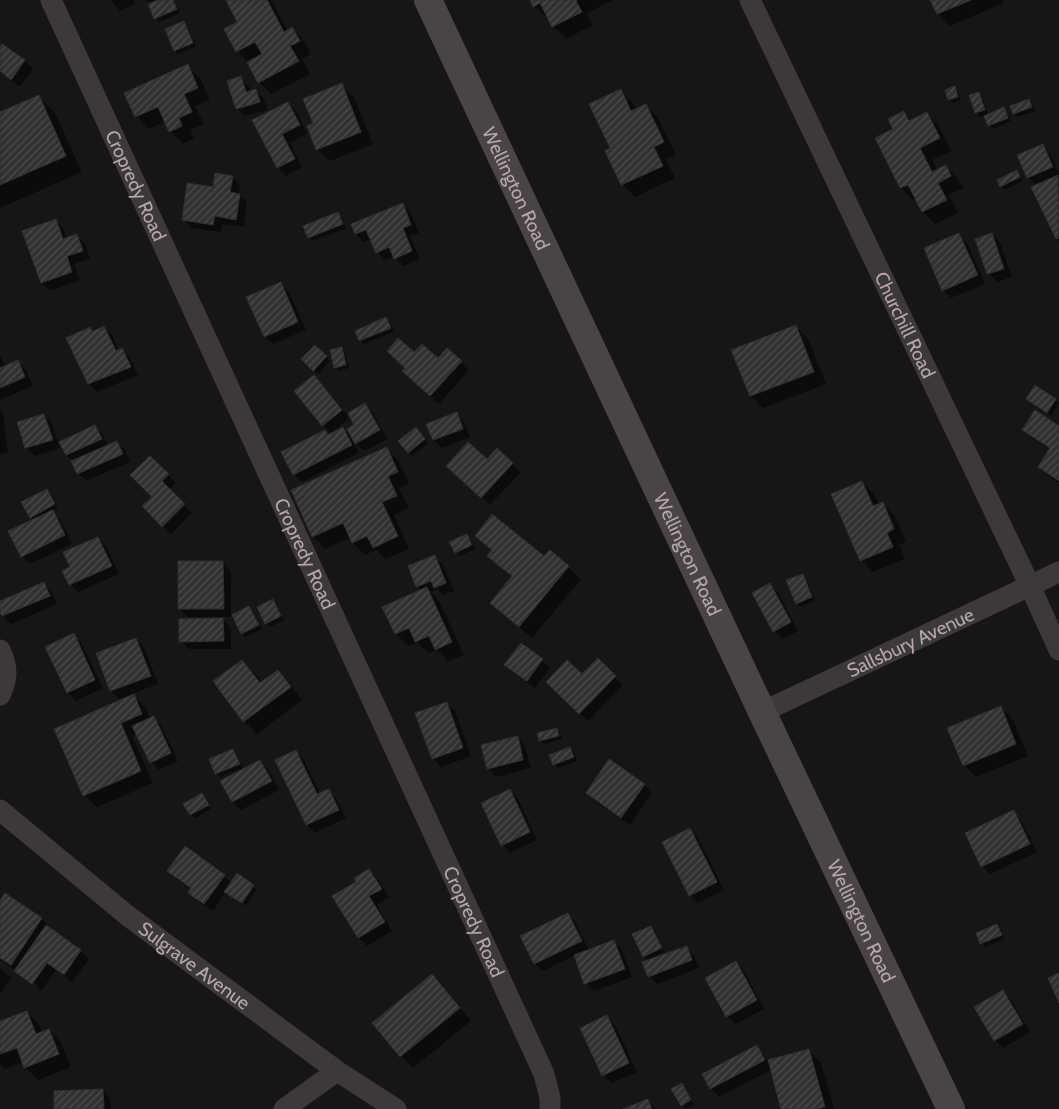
<svg xmlns="http://www.w3.org/2000/svg" width="1059" height="1109" viewBox="0 0 1059 1109" font-family="Cabin,sans-serif">
<style>
.shadow{fill:#0007}
.building{fill:url(#building-hatch);stroke:#322f2f}
.lines{fill:none;stroke-linecap:round;stroke-linejoin:round}
.minor{stroke:#3d3839;stroke-width:21}
.secondary{stroke:#4b4447;stroke-width:28}
.labels{text-anchor:middle;dominant-baseline:central;stroke-width:4.5;stroke-linejoin:round;paint-order:stroke}
.street-label{font-size:19px;fill:#b6a7ad;stroke:#121010}
</style>
<defs>
<pattern id="building-hatch" width="6" height="6" patternUnits="userSpaceOnUse" patternTransform="scale(1.25)"><rect width="6" height="6" fill="#323030"/><path d="M-1 1l2-2M0 6l6-6M5 7l2-2" fill="none" stroke="#4d4b4b"/></pattern>
</defs>
<rect width="100%" height="100%" fill="#171515"/>
<path class="shadow" d="M 110,0 L 133,0 L 135,4 L 120,11 Z
M 145,0 L 174,0 L 180,13 L 159,22 L 155,18 L 150,5 Z
M 227,0 L 271,0 L 288,31 L 292,29 L 304,41 L 311,54 L 302,59 L 310,74 L 271,94 L 259,82 L 249,63 L 237,51 L 239,22 Z
M 531,0 L 613,0 L 587,13 L 593,25 L 566,39 L 553,26 L 549,17 L 547,18 L 534,6 Z
M 932,0 L 1002,0 L 1004,3 L 950,26 L 938,14 Z
M 184,23 L 187,27 L 196,46 L 178,54 L 175,50 Z
M 2,46 L 25,61 L 33,69 L 20,87 L 0,72 L 0,49 Z
M 187,66 L 200,78 L 210,100 L 195,106 L 204,124 L 190,130 L 194,138 L 183,144 L 170,131 L 166,121 L 149,129 L 137,116 Z
M 240,78 L 249,86 L 251,92 L 256,91 L 264,99 L 267,110 L 245,116 L 237,108 Z
M 341,85 L 354,97 L 373,144 L 330,161 L 317,149 L 315,124 Z
M 955,88 L 958,91 L 961,100 L 953,103 L 949,99 Z
M 620,91 L 633,103 L 636,110 L 646,106 L 658,118 L 676,155 L 666,159 L 675,178 L 635,197 L 622,184 L 606,151 L 611,149 Z
M 978,93 L 982,97 L 988,115 L 1004,109 L 1007,113 L 1011,121 L 993,129 L 989,125 L 985,115 L 980,117 L 977,113 L 971,95 Z
M 39,97 L 55,113 L 82,172 L 0,208 L 0,114 Z
M 1029,100 L 1032,104 L 1035,111 L 1018,117 L 1014,113 Z
M 288,103 L 296,111 L 307,133 L 290,143 L 302,167 L 286,176 L 278,168 L 254,121 Z
M 904,113 L 912,121 L 927,114 L 939,126 L 951,151 L 932,160 L 937,171 L 946,167 L 958,179 L 963,188 L 949,195 L 958,213 L 935,224 L 923,212 L 916,199 L 913,200 L 901,188 L 895,129 Z
M 1042,146 L 1050,154 L 1059,173 L 1059,175 L 1058,176 L 1059,177 L 1059,241 L 1057,239 L 1037,186 L 1028,177 Z
M 1016,172 L 1020,175 L 1023,181 L 1005,190 L 1001,186 Z
M 232,177 L 240,185 L 239,194 L 247,203 L 244,227 L 222,224 L 221,232 L 191,228 L 183,219 L 214,189 Z
M 403,204 L 411,213 L 419,233 L 410,236 L 420,259 L 403,266 L 394,257 L 385,260 L 377,252 L 371,239 L 364,242 L 356,234 L 353,224 Z
M 338,213 L 341,217 L 346,228 L 313,241 L 309,237 Z
M 55,220 L 63,228 L 67,239 L 77,236 L 85,244 L 90,259 L 74,264 L 80,280 L 50,291 L 42,283 L 24,231 Z
M 992,234 L 1000,242 L 1012,277 L 997,282 L 989,274 L 977,240 Z
M 959,235 L 967,243 L 985,284 L 951,298 L 943,290 Z
M 280,283 L 288,291 L 306,330 L 273,344 L 265,336 Z
M 386,319 L 390,322 L 394,332 L 364,344 L 360,340 L 357,331 Z
M 104,327 L 112,335 L 119,351 L 122,350 L 130,358 L 138,375 L 97,392 L 89,384 L 68,339 L 90,329 L 94,332 Z
M 796,327 L 808,339 L 826,384 L 763,408 L 751,396 L 733,351 Z
M 315,347 L 330,361 L 318,374 L 303,359 Z
M 342,348 L 345,352 L 349,368 L 339,371 L 335,367 Z
M 447,350 L 469,370 L 439,404 L 412,379 L 414,354 L 438,360 Z
M 0,355 L 5,367 L 18,362 L 26,370 L 33,386 L 0,400 Z
M 314,376 L 322,384 L 349,418 L 331,433 L 323,425 Z
M 1036,387 L 1059,403 L 1051,416 L 1031,403 Z
M 364,405 L 373,413 L 387,439 L 364,451 L 353,440 L 359,453 L 302,482 L 294,474 L 329,436 L 343,429 L 354,439 L 356,425 Z
M 0,411 L 3,414 L 8,453 L 0,454 Z
M 456,414 L 464,422 L 470,437 L 442,448 L 434,440 Z
M 44,415 L 52,423 L 60,448 L 35,456 L 27,448 L 19,423 Z
M 95,427 L 103,435 L 108,446 L 117,442 L 125,450 L 130,462 L 86,481 L 78,473 L 73,461 L 67,455 Z
M 1059,427 L 1059,483 L 1047,475 L 1039,467 L 1051,450 L 1032,438 L 1023,430 Z
M 419,432 L 428,443 L 412,456 L 409,452 Z
M 386,449 L 399,461 L 409,484 L 399,488 L 409,508 L 394,515 L 409,549 L 386,559 L 376,550 L 365,555 L 353,543 L 350,538 L 325,549 L 313,536 Z
M 497,450 L 521,472 L 490,505 L 456,474 L 487,461 Z
M 150,457 L 176,483 L 169,490 L 192,513 L 171,534 L 144,506 L 153,497 Z
M 862,482 L 874,494 L 879,505 L 883,504 L 895,516 L 906,542 L 899,545 L 905,559 L 873,572 L 861,560 Z
M 47,490 L 51,494 L 58,508 L 52,511 L 60,519 L 72,544 L 30,564 L 22,556 L 34,520 L 31,517 Z
M 466,535 L 470,539 L 475,549 L 459,556 L 456,552 Z
M 476,536 L 544,558 L 550,552 L 568,567 L 581,579 L 532,638 L 504,615 L 492,603 L 513,578 L 489,556 L 493,551 Z
M 98,538 L 106,546 L 119,574 L 78,592 L 70,584 L 72,568 Z
M 435,557 L 443,565 L 454,591 L 443,595 L 437,589 L 431,592 L 439,601 L 464,655 L 448,661 L 437,650 L 429,653 L 417,642 L 409,646 L 396,634 L 384,607 L 422,591 L 417,586 Z
M 223,562 L 231,571 L 231,617 L 188,617 L 179,609 Z
M 802,575 L 806,579 L 815,601 L 800,607 L 797,603 Z
M 44,584 L 52,592 L 57,604 L 11,624 L 3,616 L 0,609 L 0,602 Z
M 770,585 L 778,593 L 798,631 L 782,639 L 774,631 L 754,594 Z
M 273,600 L 276,604 L 284,620 L 270,627 L 266,623 Z
M 249,608 L 253,611 L 262,629 L 245,637 L 242,633 Z
M 223,620 L 231,628 L 231,649 L 189,649 L 181,641 Z
M 73,635 L 81,643 L 103,688 L 76,701 L 68,693 Z
M 136,639 L 144,647 L 158,684 L 119,699 L 111,691 L 97,654 Z
M 521,644 L 542,660 L 550,668 L 535,688 L 514,672 L 506,664 Z
M 598,660 L 623,685 L 588,721 L 548,682 L 582,676 Z
M 242,662 L 255,674 L 262,683 L 278,672 L 290,684 L 302,700 L 257,734 L 244,721 L 215,682 Z
M 133,696 L 146,708 L 150,719 L 153,718 L 161,726 L 178,761 L 159,770 L 151,762 L 137,734 L 132,736 L 153,783 L 97,807 L 84,795 Z
M 446,703 L 455,711 L 471,756 L 441,767 L 433,758 Z
M 1000,707 L 1013,720 L 1028,756 L 976,777 L 964,765 Z
M 557,729 L 560,733 L 562,739 L 544,744 L 540,741 Z
M 517,737 L 525,746 L 531,768 L 496,777 L 488,768 Z
M 570,748 L 574,752 L 577,761 L 558,768 L 554,764 Z
M 233,750 L 237,754 L 243,768 L 220,777 L 216,773 Z
M 296,752 L 304,760 L 320,794 L 328,790 L 336,798 L 346,818 L 315,833 L 307,825 L 277,761 Z
M 260,761 L 268,769 L 279,790 L 241,810 L 233,802 Z
M 644,784 L 652,793 L 630,825 L 595,801 L 587,793 Z
M 510,790 L 518,799 L 537,840 L 510,853 L 502,845 Z
M 202,795 L 205,799 L 211,809 L 195,818 L 191,815 L 185,804 Z
M 1013,812 L 1021,820 L 1037,852 L 990,874 L 982,866 Z
M 690,830 L 698,838 L 724,890 L 698,903 L 690,895 Z
M 369,870 L 377,878 L 389,897 L 377,905 L 392,931 L 367,946 L 359,938 L 334,897 L 358,883 Z
M 168,871 L 224,876 L 232,883 L 237,875 L 257,889 L 246,906 L 226,892 L 213,911 L 198,901 L 190,892 L 192,890 L 176,879 Z
M 5,895 L 42,919 L 54,932 L 81,951 L 89,959 L 72,982 L 56,970 L 41,991 L 37,988 L 38,986 L 22,975 L 22,978 L 15,970 L 0,960 L 0,903 Z
M 567,914 L 575,922 L 589,951 L 614,942 L 622,950 L 632,977 L 594,991 L 586,983 L 575,955 L 543,971 L 535,963 Z
M 997,926 L 1001,930 L 1004,939 L 985,947 L 981,943 Z
M 651,927 L 655,931 L 664,952 L 649,959 L 650,961 L 686,947 L 694,956 L 699,968 L 657,984 L 649,976 L 649,961 L 644,956 Z
M 736,963 L 744,971 L 764,1009 L 735,1024 L 727,1016 Z
M 0,968 L 11,978 L 0,994 Z
M 432,976 L 444,988 L 471,1021 L 413,1068 L 401,1056 L 374,1024 Z
M 1003,992 L 1011,1000 L 1030,1032 L 1003,1048 L 995,1040 Z
M 27,1012 L 39,1025 L 42,1032 L 49,1030 L 61,1042 L 71,1067 L 38,1080 L 25,1067 L 23,1062 L 5,1069 L 0,1064 L 0,1023 Z
M 606,1017 L 615,1025 L 637,1072 L 612,1083 L 603,1075 L 581,1028 Z
M 756,1047 L 764,1055 L 768,1062 L 809,1051 L 821,1063 L 834,1109 L 782,1109 L 772,1069 L 719,1097 L 711,1088 Z
M 681,1084 L 685,1088 L 694,1104 L 686,1109 L 682,1105 Z
M 102,1090 L 110,1099 L 111,1109 L 55,1109 Z
M 648,1100 L 656,1109 L 627,1109 Z"/>
<path class="building" d="M 158,0 L 173,0 L 177,9 L 154,19 L 148,4 Z
M 226,0 L 267,0 L 284,32 L 292,27 L 300,41 L 290,46 L 299,61 L 258,83 L 247,62 L 262,54 L 255,42 L 236,52 L 224,29 L 237,22 Z
M 530,0 L 577,0 L 576,1 L 582,12 L 552,27 L 540,3 L 533,7 Z
M 930,0 L 971,0 L 937,14 Z
M 184,21 L 193,43 L 174,51 L 165,29 Z
M 2,44 L 25,60 L 11,80 L 0,71 L 0,47 Z
M 188,64 L 198,88 L 184,94 L 192,112 L 179,118 L 182,126 L 169,132 L 158,107 L 135,117 L 124,93 Z
M 241,76 L 246,92 L 256,89 L 260,102 L 236,109 L 227,81 Z
M 342,83 L 361,132 L 316,150 L 307,126 L 313,123 L 303,99 Z
M 955,86 L 958,97 L 948,100 L 945,90 Z
M 621,89 L 631,111 L 646,104 L 664,142 L 654,147 L 663,166 L 621,185 L 605,151 L 610,148 L 589,104 Z
M 979,92 L 985,110 L 975,113 L 969,95 Z
M 39,95 L 66,156 L 0,185 L 0,112 Z
M 1029,99 L 1032,107 L 1013,114 L 1010,106 Z
M 288,102 L 300,125 L 282,134 L 295,159 L 277,168 L 252,120 Z
M 1004,107 L 1008,118 L 988,126 L 984,116 Z
M 904,111 L 909,121 L 927,112 L 940,138 L 920,148 L 932,172 L 946,165 L 951,176 L 938,183 L 947,200 L 922,212 L 908,185 L 900,188 L 875,138 L 893,129 L 888,119 Z
M 1043,144 L 1053,167 L 1027,178 L 1017,155 Z
M 1017,170 L 1020,177 L 1000,187 L 997,180 Z
M 215,173 L 233,176 L 230,192 L 240,194 L 236,220 L 215,216 L 213,225 L 182,220 L 187,183 L 213,187 Z
M 1058,175 L 1059,238 L 1056,239 L 1031,187 Z
M 403,203 L 411,225 L 403,228 L 412,251 L 394,259 L 389,247 L 376,253 L 366,230 L 355,234 L 351,224 Z
M 338,212 L 343,224 L 308,238 L 303,226 Z
M 56,219 L 63,239 L 77,234 L 83,251 L 67,256 L 72,272 L 41,283 L 22,231 Z
M 959,233 L 978,275 L 942,291 L 924,248 Z
M 992,233 L 1004,269 L 987,274 L 975,239 Z
M 281,282 L 298,322 L 264,337 L 246,297 Z
M 386,317 L 391,328 L 359,341 L 355,331 Z
M 796,325 L 814,372 L 750,396 L 731,350 Z
M 104,326 L 116,351 L 122,348 L 131,367 L 88,384 L 66,338 L 90,327 L 92,332 Z
M 398,338 L 414,352 L 422,344 L 438,358 L 447,348 L 462,361 L 430,396 L 402,371 L 405,368 L 387,351 Z
M 315,345 L 327,356 L 313,371 L 301,359 Z
M 342,347 L 346,365 L 334,368 L 330,350 Z
M 18,360 L 25,377 L 0,388 L 0,368 Z
M 314,375 L 342,410 L 322,426 L 294,391 Z
M 1035,385 L 1056,399 L 1047,413 L 1026,399 Z
M 365,403 L 380,430 L 355,444 L 347,429 L 354,425 L 348,413 Z
M 1035,410 L 1059,426 L 1059,481 L 1038,467 L 1050,448 L 1022,430 Z
M 457,412 L 463,429 L 433,440 L 426,424 Z
M 44,414 L 53,440 L 25,448 L 17,422 Z
M 95,425 L 102,439 L 66,455 L 59,442 Z
M 343,427 L 352,445 L 293,475 L 281,452 L 325,430 L 328,435 Z
M 416,427 L 425,439 L 408,453 L 398,441 Z
M 117,441 L 123,454 L 77,474 L 71,461 Z
M 468,442 L 487,459 L 497,448 L 513,463 L 481,498 L 446,466 Z
M 387,447 L 398,472 L 388,476 L 397,496 L 382,502 L 398,536 L 373,548 L 367,536 L 352,543 L 343,523 L 312,537 L 291,490 Z
M 150,456 L 169,474 L 162,481 L 185,504 L 162,527 L 142,506 L 152,497 L 130,475 Z
M 862,481 L 873,506 L 883,502 L 894,529 L 887,533 L 893,547 L 860,561 L 831,494 Z
M 47,489 L 55,504 L 30,518 L 21,502 Z
M 53,510 L 65,535 L 21,557 L 8,531 Z
M 492,514 L 544,556 L 550,550 L 569,566 L 519,627 L 490,603 L 512,576 L 487,556 L 492,550 L 475,536 Z
M 467,534 L 472,545 L 455,553 L 449,542 Z
M 98,537 L 112,566 L 69,585 L 62,571 L 70,567 L 63,552 Z
M 435,555 L 446,583 L 434,588 L 431,581 L 416,587 L 408,566 Z
M 178,561 L 223,561 L 224,609 L 178,609 Z
M 803,574 L 812,597 L 796,604 L 786,580 Z
M 44,582 L 50,596 L 2,616 L 0,612 L 0,601 Z
M 770,583 L 791,622 L 773,632 L 752,593 Z
M 427,587 L 452,642 L 435,650 L 429,636 L 415,642 L 409,628 L 395,634 L 382,607 Z
M 273,599 L 281,616 L 265,624 L 257,607 Z
M 249,606 L 259,625 L 241,634 L 232,615 Z
M 223,618 L 224,641 L 179,642 L 179,619 Z
M 74,633 L 95,680 L 67,693 L 45,647 Z
M 136,638 L 151,676 L 110,691 L 96,653 Z
M 521,643 L 543,659 L 527,681 L 504,665 Z
M 598,658 L 616,676 L 579,714 L 546,682 L 567,660 L 582,674 Z
M 242,660 L 260,683 L 278,670 L 291,687 L 243,722 L 213,681 Z
M 134,694 L 142,714 L 121,723 L 141,771 L 83,796 L 54,729 Z
M 447,702 L 463,748 L 432,759 L 415,713 Z
M 1001,706 L 1016,744 L 963,766 L 947,728 Z
M 154,716 L 171,753 L 150,763 L 132,726 Z
M 557,728 L 559,736 L 539,741 L 537,733 Z
M 518,736 L 523,760 L 487,769 L 481,745 Z
M 570,747 L 574,757 L 553,765 L 549,755 Z
M 233,749 L 240,764 L 215,774 L 209,759 Z
M 296,750 L 317,794 L 329,789 L 339,810 L 306,825 L 275,760 Z
M 609,759 L 645,784 L 621,818 L 586,793 Z
M 260,760 L 272,781 L 232,802 L 220,781 Z
M 510,789 L 530,832 L 501,846 L 481,803 Z
M 202,793 L 209,805 L 190,815 L 183,804 Z
M 1014,810 L 1030,844 L 981,867 L 965,833 Z
M 690,828 L 717,882 L 689,896 L 662,842 Z
M 185,846 L 225,875 L 204,904 L 188,893 L 191,888 L 167,871 Z
M 369,869 L 382,889 L 369,896 L 385,922 L 358,938 L 332,896 L 356,882 L 354,878 Z
M 237,873 L 254,885 L 242,903 L 224,892 Z
M 5,893 L 42,918 L 11,965 L 0,958 L 0,901 Z
M 568,913 L 582,941 L 534,964 L 520,936 Z
M 997,924 L 1002,935 L 980,944 L 976,933 Z
M 46,925 L 81,950 L 64,975 L 47,963 L 32,984 L 14,971 Z
M 651,926 L 662,948 L 643,957 L 632,934 Z
M 614,940 L 625,969 L 584,984 L 574,955 Z
M 687,946 L 692,960 L 648,977 L 642,962 Z
M 736,961 L 757,1000 L 726,1017 L 705,978 Z
M 1059,973 L 1059,1003 L 1048,978 Z
M 432,974 L 460,1008 L 400,1057 L 372,1023 Z
M 1003,990 L 1023,1024 L 994,1041 L 974,1007 Z
M 27,1011 L 36,1034 L 49,1029 L 59,1054 L 24,1068 L 17,1048 L 0,1054 L 0,1021 Z
M 607,1015 L 629,1063 L 602,1076 L 580,1028 Z
M 757,1045 L 765,1060 L 710,1089 L 702,1074 Z
M 809,1049 L 825,1107 L 816,1109 L 781,1109 L 768,1060 Z
M 682,1083 L 691,1100 L 681,1106 L 671,1089 Z
M 103,1089 L 104,1109 L 54,1109 L 54,1091 Z
M 648,1099 L 652,1109 L 623,1109 Z"/>
<g class="lines">
<g class="minor">
<path id="s1" d="M 51,0 L 544,1074 L 550,1098 L 550,1109"/>
<path id="s2" d="M 750,0 L 1030,586 L 1059,650"/>
<path d="M 0,650 C 8,667 8,678 0,695"/>
<path id="s3" d="M 762,712 L 1059,572"/>
<path id="s4" d="M 0,810 L 128,916 L 337,1071 L 396,1109"/>
<path d="M 284,1109 L 337,1071"/>
</g>
<path class="secondary" id="s5" d="M 428,0 L 762,712 L 951,1109"/>
</g>
<g class="labels">
<g class="street-label">
<text stroke="none"><textPath href="#s1" startOffset="204">Cropredy Road</textPath></text>
<text stroke="none"><textPath href="#s5" startOffset="208">Wellington Road</textPath></text>
<text stroke="none"><textPath href="#s2" startOffset="360">Churchill Road</textPath></text>
<text stroke="none"><textPath href="#s1" startOffset="609">Cropredy Road</textPath></text>
<text stroke="none"><textPath href="#s5" startOffset="612">Wellington Road</textPath></text>
<text stroke="none"><textPath href="#s3" startOffset="164">Sallsbury Avenue</textPath></text>
<text stroke="none"><textPath href="#s1" startOffset="1014">Cropredy Road</textPath></text>
<text stroke="none"><textPath href="#s5" startOffset="1018">Wellington Road</textPath></text>
<text stroke="none"><textPath href="#s4" startOffset="249">Sulgrave Avenue</textPath></text>
</g>
</g>
</svg>
